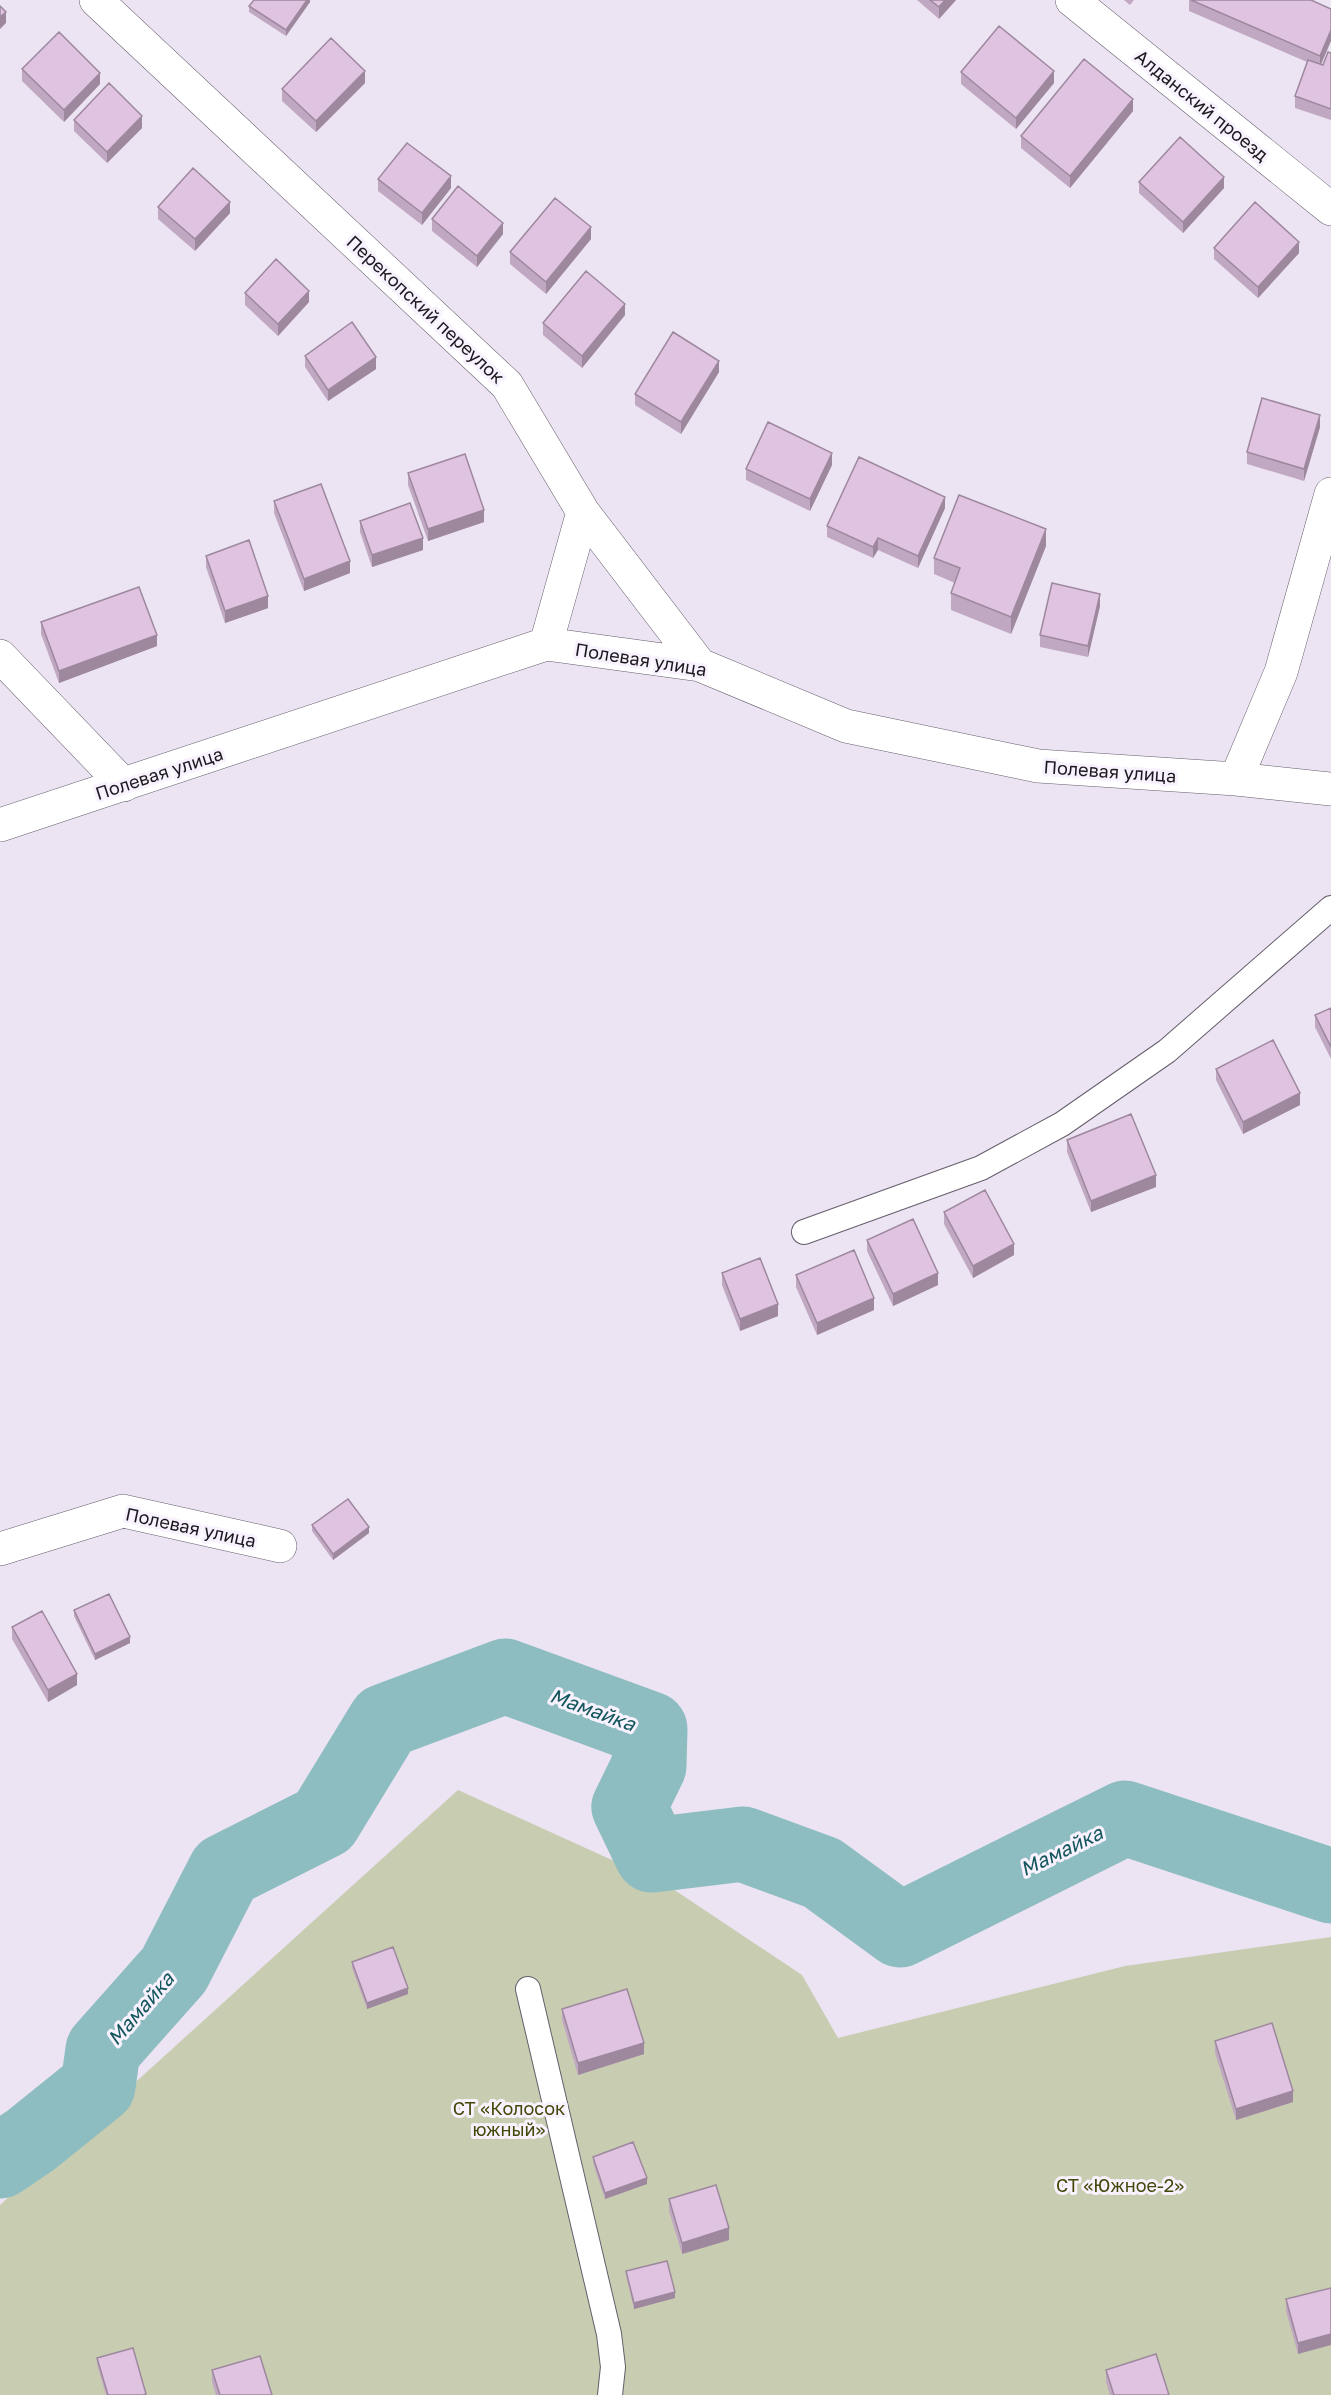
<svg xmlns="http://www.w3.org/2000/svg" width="1331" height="2395" viewBox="0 0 1331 2395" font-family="'Golos Text',sans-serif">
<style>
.green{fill:#c8ccb0}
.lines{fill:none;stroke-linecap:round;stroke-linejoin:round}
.river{stroke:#8dbdc1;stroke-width:75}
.lane-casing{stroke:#655e6b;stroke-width:26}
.street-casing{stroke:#655e6b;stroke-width:34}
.lane{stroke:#fff;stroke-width:24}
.street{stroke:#fff;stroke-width:33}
.wall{fill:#c1a8c2}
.shaded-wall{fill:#9d889e}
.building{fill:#e0c3e1;stroke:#9d889e;stroke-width:1.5}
.labels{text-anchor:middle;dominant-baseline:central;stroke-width:6;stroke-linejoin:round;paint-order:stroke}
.street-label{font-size:18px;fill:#1c191e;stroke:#f8f1fe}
.park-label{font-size:18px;fill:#434708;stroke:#f8f1fe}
.water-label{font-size:20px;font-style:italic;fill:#13575c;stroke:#f8f1fe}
</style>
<rect width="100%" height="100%" fill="#ece3f3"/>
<path class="green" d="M 458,1790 L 667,1885 L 802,1975 L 838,2038 L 1125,1966 L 1331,1937 L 1331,2395 L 0,2395 L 0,2205 Z"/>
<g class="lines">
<path class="river" d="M 0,2161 L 31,2140 L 98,2086 L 103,2050 L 174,1970 L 225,1871 L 324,1821 L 385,1721 L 505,1676 L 650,1729 L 649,1766 L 629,1807 L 652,1855 L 743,1844 L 822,1873 L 900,1930 L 1125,1818 L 1331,1886"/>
<g class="lane-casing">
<path id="lane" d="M 804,1232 L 981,1168 L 1062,1124 L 1167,1051 L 1331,908
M 528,1989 L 609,2334 L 613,2367 L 610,2395"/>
</g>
<g class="street-casing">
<path id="street" d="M 96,0 L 507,385 L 583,512 L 700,665
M 1072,0 L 1331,209
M 546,644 L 583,512
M 0,656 L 124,785
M 1236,779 L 1281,672 L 1331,494
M 0,825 L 546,644 L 700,665 L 846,726 L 1038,766 L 1236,779 L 1331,789
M 0,1549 L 123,1511 L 280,1546"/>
</g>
<use href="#lane" class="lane"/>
<use href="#street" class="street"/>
</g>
<path class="wall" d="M 310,0 L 310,2 L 286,36 L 249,12 L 249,6 Z
M 917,0 L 956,0 L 939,19 Z
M 1124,0 L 1134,0 L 1130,5 Z
M 1189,0 L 1311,0 L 1321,64 L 1323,65 L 1331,53 L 1331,120 L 1295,108 L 1295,96 L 1307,62 L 1189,11 Z
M 22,69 L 100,84 L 64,122 L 22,81 Z
M 961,72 L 1054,83 L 1016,129 L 961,84 Z
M 365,83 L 316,132 L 282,101 L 282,89 Z
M 1133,111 L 1070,188 L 1021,148 L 1021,136 Z
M 74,120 L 142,128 L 107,163 L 74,131 Z
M 378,179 L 451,188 L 422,225 L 378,191 Z
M 1139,182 L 1224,188 L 1183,233 L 1139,193 Z
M 158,207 L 230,213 L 195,251 L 158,219 Z
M 432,219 L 503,234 L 477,267 L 432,231 Z
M 591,239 L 546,294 L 510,264 L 510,252 Z
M 1214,248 L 1299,253 L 1258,298 L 1214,259 Z
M 245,293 L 309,302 L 278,336 L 245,305 Z
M 625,315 L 582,368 L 543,335 L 543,323 Z
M 305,356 L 376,369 L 328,401 L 305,367 Z
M 719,372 L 681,434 L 635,405 L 635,394 Z
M 1320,427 L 1304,481 L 1247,464 L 1247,452 Z
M 832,465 L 810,511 L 746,480 L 746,469 Z
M 408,473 L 484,522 L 428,541 L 408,485 Z
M 274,501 L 350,573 L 304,591 L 274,513 Z
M 945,508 L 918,568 L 878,550 L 873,558 L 827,537 L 827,526 Z
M 360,521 L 423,550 L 372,567 L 360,532 Z
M 1046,546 L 1011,634 L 951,610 L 951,593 L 955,583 L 934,574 L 934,558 Z
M 206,556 L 268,608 L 225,623 L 206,567 Z
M 1100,606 L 1088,657 L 1040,647 L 1040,635 Z
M 41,622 L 157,646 L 59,683 L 41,634 Z
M 1331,1008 L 1331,1059 L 1315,1027 L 1315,1015 Z
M 1216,1069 L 1300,1105 L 1243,1134 L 1216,1080 Z
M 1067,1140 L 1156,1187 L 1091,1212 L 1067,1152 Z
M 944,1212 L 1014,1255 L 973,1278 L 944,1224 Z
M 867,1240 L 938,1285 L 893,1306 L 867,1251 Z
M 722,1273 L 778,1316 L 740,1331 L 722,1285 Z
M 796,1275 L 874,1310 L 817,1335 L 796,1287 Z
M 312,1525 L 369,1533 L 333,1560 L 312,1531 Z
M 74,1610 L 130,1643 L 95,1660 L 74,1616 Z
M 12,1627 L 77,1685 L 48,1702 L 12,1639 Z
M 352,1962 L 408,1994 L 367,2009 L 352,1968 Z
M 562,2009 L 644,2054 L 578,2075 L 562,2020 Z
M 1215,2041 L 1293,2102 L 1236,2120 L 1215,2053 Z
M 593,2157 L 647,2184 L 605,2199 L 593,2163 Z
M 669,2199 L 729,2240 L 682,2254 L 669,2211 Z
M 626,2271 L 675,2298 L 634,2309 L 626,2276 Z
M 1331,2288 L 1298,2354 L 1286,2311 L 1286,2299 Z
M 97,2358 L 146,2395 L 106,2395 L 97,2364 Z
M 212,2370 L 272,2395 L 216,2395 L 212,2382 Z
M 1106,2370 L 1169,2395 L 1110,2395 L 1106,2382 Z"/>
<path class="shaded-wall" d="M 307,0 L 310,0 L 310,2 L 286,36 L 286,30 Z
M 945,0 L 956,0 L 939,19 L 939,7 Z
M 6,12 L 6,23 L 0,29 L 0,17 Z
M 1331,30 L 1331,41 L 1320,67 L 1320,56 Z
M 365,71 L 365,83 L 316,132 L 316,121 Z
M 1054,71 L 1054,83 L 1016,129 L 1016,118 Z
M 100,73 L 100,84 L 64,122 L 64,110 Z
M 1133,99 L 1133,111 L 1070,188 L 1070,176 Z
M 142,116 L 142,128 L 107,163 L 107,152 Z
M 451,176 L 451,188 L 422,225 L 422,213 Z
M 1224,177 L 1224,188 L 1183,233 L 1183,222 Z
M 230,202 L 230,213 L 195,251 L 195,239 Z
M 503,223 L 503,234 L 477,267 L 477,256 Z
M 591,227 L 591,239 L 546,294 L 546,282 Z
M 1299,242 L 1299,253 L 1258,298 L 1258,287 Z
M 309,291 L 309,302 L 278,336 L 278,324 Z
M 625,304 L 625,315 L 582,368 L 582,356 Z
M 376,357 L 376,369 L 328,401 L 328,390 Z
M 719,361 L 719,372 L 681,434 L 681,422 Z
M 1320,415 L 1320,427 L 1304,481 L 1304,469 Z
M 832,453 L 832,465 L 810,511 L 810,499 Z
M 945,497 L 945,508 L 918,568 L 918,556 Z
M 484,510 L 484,522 L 428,541 L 428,529 Z
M 1046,529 L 1046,546 L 1011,634 L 1011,617 Z
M 423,538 L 423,550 L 372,567 L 372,555 Z
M 878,538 L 878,550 L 873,558 L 873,547 Z
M 350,561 L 350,573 L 304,591 L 304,579 Z
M 1100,594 L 1100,606 L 1088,657 L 1088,646 Z
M 268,596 L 268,608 L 225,623 L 225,611 Z
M 157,635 L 157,646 L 59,683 L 59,671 Z
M 1300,1093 L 1300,1105 L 1243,1134 L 1243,1122 Z
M 1156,1175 L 1156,1187 L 1091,1212 L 1091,1201 Z
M 1014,1244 L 1014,1255 L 973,1278 L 973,1266 Z
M 938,1273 L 938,1285 L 893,1306 L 893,1294 Z
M 874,1298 L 874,1310 L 817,1335 L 817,1323 Z
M 778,1304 L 778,1316 L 740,1331 L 740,1319 Z
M 369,1527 L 369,1533 L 333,1560 L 333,1554 Z
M 130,1637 L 130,1643 L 95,1660 L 95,1654 Z
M 77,1674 L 77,1685 L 48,1702 L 48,1690 Z
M 408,1988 L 408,1994 L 367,2009 L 367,2003 Z
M 644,2043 L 644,2054 L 578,2075 L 578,2063 Z
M 1293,2091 L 1293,2102 L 1236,2120 L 1236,2109 Z
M 647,2178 L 647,2184 L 605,2199 L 605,2193 Z
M 729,2228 L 729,2240 L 682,2254 L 682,2243 Z
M 675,2292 L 675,2298 L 634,2309 L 634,2303 Z
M 1331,2334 L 1331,2345 L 1298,2354 L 1298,2343 Z"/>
<path class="building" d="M 254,0 L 307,0 L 286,30 L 249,6 Z
M 930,0 L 945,0 L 939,7 Z
M 1191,0 L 1311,0 L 1331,9 L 1331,30 L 1320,56 Z
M 0,6 L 6,12 L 0,17 Z
M 999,26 L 1054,71 L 1016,118 L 961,72 Z
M 59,32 L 100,73 L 64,110 L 22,69 Z
M 331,38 L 365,71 L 316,121 L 282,89 Z
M 1328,52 L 1331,53 L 1331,109 L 1295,96 L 1308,60 L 1323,65 Z
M 1084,59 L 1133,99 L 1070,176 L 1021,136 Z
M 109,83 L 142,116 L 107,152 L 74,120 Z
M 1180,137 L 1224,177 L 1183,222 L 1139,182 Z
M 407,143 L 451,176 L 422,213 L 378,179 Z
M 193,168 L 230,202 L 195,239 L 158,207 Z
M 458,186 L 503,223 L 477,256 L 432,219 Z
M 555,198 L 591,227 L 546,282 L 510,252 Z
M 1255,202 L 1299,242 L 1258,287 L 1214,248 Z
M 276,259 L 309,291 L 278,324 L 245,293 Z
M 586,271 L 625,304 L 582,356 L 543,323 Z
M 352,322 L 376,357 L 328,390 L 305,356 Z
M 673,332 L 719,361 L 681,422 L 635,394 Z
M 1262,398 L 1320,415 L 1304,469 L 1247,452 Z
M 768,422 L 832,453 L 810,499 L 746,469 Z
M 465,454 L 484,510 L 428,529 L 408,473 Z
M 859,457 L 945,497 L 918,556 L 878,538 L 873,547 L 827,526 Z
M 321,484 L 350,561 L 304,579 L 274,501 Z
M 959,495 L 1046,529 L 1011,617 L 951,593 L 960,568 L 934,558 Z
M 410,503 L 423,538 L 372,555 L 360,521 Z
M 249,540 L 268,596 L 225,611 L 206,556 Z
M 1052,583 L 1100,594 L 1088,646 L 1040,635 Z
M 139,587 L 157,635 L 59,671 L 41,622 Z
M 1331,1008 L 1331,1047 L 1315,1015 Z
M 1273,1040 L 1300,1093 L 1243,1122 L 1216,1069 Z
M 1131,1114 L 1156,1175 L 1091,1201 L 1067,1140 Z
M 985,1190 L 1014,1244 L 973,1266 L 944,1212 Z
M 913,1219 L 938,1273 L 893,1294 L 867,1240 Z
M 854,1250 L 874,1298 L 817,1323 L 796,1275 Z
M 760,1258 L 778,1304 L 740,1319 L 722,1273 Z
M 348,1499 L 369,1527 L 333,1554 L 312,1525 Z
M 109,1594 L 130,1637 L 95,1654 L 74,1610 Z
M 42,1611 L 77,1674 L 48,1690 L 12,1627 Z
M 393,1947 L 408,1988 L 367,2003 L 352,1962 Z
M 627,1989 L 644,2043 L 578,2063 L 562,2009 Z
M 1272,2023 L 1293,2091 L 1236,2109 L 1215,2041 Z
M 633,2142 L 647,2178 L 605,2193 L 593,2157 Z
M 716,2185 L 729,2228 L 682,2243 L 669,2199 Z
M 667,2261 L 675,2292 L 634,2303 L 626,2271 Z
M 1331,2288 L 1331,2334 L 1298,2343 L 1286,2299 Z
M 133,2348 L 146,2394 L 143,2395 L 108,2395 L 97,2358 Z
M 1156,2354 L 1169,2395 L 1114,2395 L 1106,2370 Z
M 260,2356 L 272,2395 L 220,2395 L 212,2370 Z"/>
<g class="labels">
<g class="street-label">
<text transform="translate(1202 105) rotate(39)">Алданский проезд</text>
<text transform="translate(426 309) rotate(43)">Перекопский переулок</text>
<text transform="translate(641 659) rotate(9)">Полевая улица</text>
<text transform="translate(1110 771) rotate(4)">Полевая улица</text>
<text transform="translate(159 773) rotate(-18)">Полевая улица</text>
<text transform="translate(191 1527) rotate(12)">Полевая улица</text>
</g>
<g class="park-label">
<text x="509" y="2108">СТ «Колосок<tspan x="509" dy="21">южный»</tspan></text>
<text x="1120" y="2185">СТ «Южное-2»</text>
</g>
<g class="water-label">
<text transform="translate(593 1709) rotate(20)">Мамайка</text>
<text transform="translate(1061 1850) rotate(-26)">Мамайка</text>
<text transform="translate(140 2008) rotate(-49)">Мамайка</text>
</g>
</g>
</svg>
